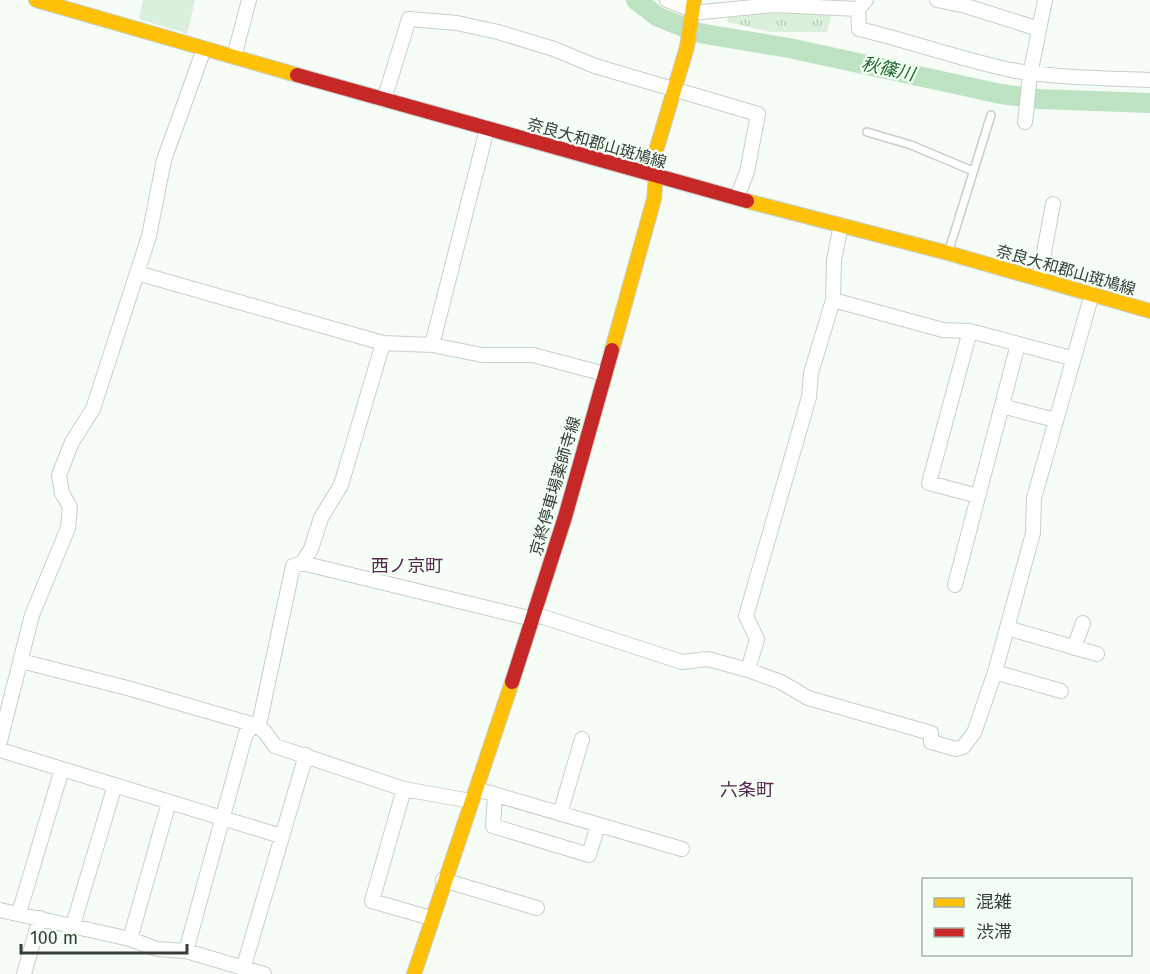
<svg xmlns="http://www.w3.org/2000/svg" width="1150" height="974" viewBox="0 0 1150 974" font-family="'Fira Sans','Noto Sans JP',sans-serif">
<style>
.grass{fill:#daefdc}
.park{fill:url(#park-tufts)}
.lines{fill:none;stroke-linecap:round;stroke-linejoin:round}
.river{stroke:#bee3c2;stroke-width:20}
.lane-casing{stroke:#c8cfc8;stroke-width:10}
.street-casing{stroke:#c8cfc8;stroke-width:16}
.slow-casing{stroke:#c8cfc8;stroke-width:16}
.jam-casing{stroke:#c8cfc8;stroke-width:16}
.lane{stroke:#fefffe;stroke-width:7}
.street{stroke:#fefffe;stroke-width:14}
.slow{stroke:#ffc107;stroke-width:14}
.jam{stroke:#c62828;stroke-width:14}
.labels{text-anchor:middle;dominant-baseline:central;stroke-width:4.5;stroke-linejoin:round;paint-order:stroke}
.street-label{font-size:16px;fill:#343f35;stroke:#f3fff4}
.water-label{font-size:18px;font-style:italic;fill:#206630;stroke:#f3fff4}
.neighbourhood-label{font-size:18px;fill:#592451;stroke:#f3fff4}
</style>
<defs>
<pattern id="park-tufts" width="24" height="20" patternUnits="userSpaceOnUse" patternTransform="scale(1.5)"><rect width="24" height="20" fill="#daefdc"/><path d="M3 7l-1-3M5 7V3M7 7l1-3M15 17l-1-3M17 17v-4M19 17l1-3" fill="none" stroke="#bccebd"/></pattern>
</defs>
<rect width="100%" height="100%" fill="#f6fcf6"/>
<path class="grass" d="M 143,0 L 195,0 L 187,34 L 139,19 Z"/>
<path class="park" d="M 775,10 L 827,13 L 831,17 L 827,32 L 771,32 L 727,22 L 729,14 Z"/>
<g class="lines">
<path class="river" d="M 636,0 L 658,17 L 699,33 L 789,48 L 1001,94 L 1039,99 L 1150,103"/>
<g class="lane-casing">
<path id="lane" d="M 867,132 L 911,145 L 973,171
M 949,250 L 991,115"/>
</g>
<g class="street-casing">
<path id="street" d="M 667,0 L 692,10 L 692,13 L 774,5 L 858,9 L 866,0
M 937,0 L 966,6 L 1039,29
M 858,9 L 859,29 C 910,41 959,59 1011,70 C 1056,78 1104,78 1150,80
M 234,57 L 249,0
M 384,100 L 409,19 L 457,23 L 498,32 L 554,49 L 595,66 L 758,114 L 747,172 L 737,197
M 1025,122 L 1030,75 L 1045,0
M 137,273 L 383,343 L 432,345 L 482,355 L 533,355 L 605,374
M 1039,279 L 1053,204
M 833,300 L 943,330 L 970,331 L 1071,358
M 970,331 L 929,483 L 978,496
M 432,345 L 487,129
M 1002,406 L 1055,420
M 302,563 L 311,549 L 321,518 L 341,485 L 383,343
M 955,585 L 1018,344
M 534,614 L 682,662 L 708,659 L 748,670 L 781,682 L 808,698 L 931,733 L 931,742 L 956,749 L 963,747 L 974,733 L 995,672 L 1033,533 L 1034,498 L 1092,294
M 1007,628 L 1097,654
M 1074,648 L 1083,623
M 21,661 L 131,689 L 255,725 L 265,732 L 275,746 L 404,789 L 471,801
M 748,670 L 757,639 L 746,616 L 809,397 L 811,373 L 833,300 L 834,260 L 841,225
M 995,672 L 1061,691
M 0,741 L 32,615 L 68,528 L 70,507 L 62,493 L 59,475 L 72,442 L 93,409 L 149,236 L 164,160 L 204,49
M 0,750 L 281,836
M 404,789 L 372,901 L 431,918
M 476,789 L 682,849
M 495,795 L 493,826 L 589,855 L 598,825
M 560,814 L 582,739
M 443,880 L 537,908
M 0,910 L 130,939 L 157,949 L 186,951 L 264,974
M 19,913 L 62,769
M 73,925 L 115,785
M 130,939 L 169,802
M 186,951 L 246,733 L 260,720 L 293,566 L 302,563 L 533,619
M 243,969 L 306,755
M 24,974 L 40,918"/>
</g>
<g class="slow-casing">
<path id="slow" d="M 36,0 L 297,75
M 747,201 L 948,253 L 1150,311
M 612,350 L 654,199 L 656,177 L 652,164 L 687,47 L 694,0
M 414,974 L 512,682"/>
</g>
<g class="jam-casing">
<path id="jam" d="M 297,75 L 747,201
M 512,682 L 565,517 L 612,350"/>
</g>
<use href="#lane" class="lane"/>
<use href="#street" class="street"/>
<use href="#slow" class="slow"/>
<use href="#jam" class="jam"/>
</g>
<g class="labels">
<g class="street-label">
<text transform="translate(597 143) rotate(16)">奈良大和郡山斑鳩線</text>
<text transform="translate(1066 270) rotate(16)">奈良大和郡山斑鳩線</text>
<text transform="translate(555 486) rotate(-74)">京終停車場薬師寺線</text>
</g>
<g class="water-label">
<text transform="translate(888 69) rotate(12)">秋篠川</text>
</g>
<g class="neighbourhood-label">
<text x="407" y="566">西ノ京町</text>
<text x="747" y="790">六条町</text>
</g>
</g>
<rect x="922" y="878" width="210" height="78" fill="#f3fff4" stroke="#a7b2a8" stroke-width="1.5"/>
<rect x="934" y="898" width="30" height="9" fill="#ffc107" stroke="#a7b2a8" stroke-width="1.5"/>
<text x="976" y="908" font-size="18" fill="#343f35">混雑</text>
<rect x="934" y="928" width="30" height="9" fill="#c62828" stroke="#a7b2a8" stroke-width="1.5"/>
<text x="976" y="938" font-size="18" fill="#343f35">渋滞</text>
<path d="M21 944v9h166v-9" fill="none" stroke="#343f35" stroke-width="3"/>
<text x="30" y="944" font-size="18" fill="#343f35" stroke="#f3fff4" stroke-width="4.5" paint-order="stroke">100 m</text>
</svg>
